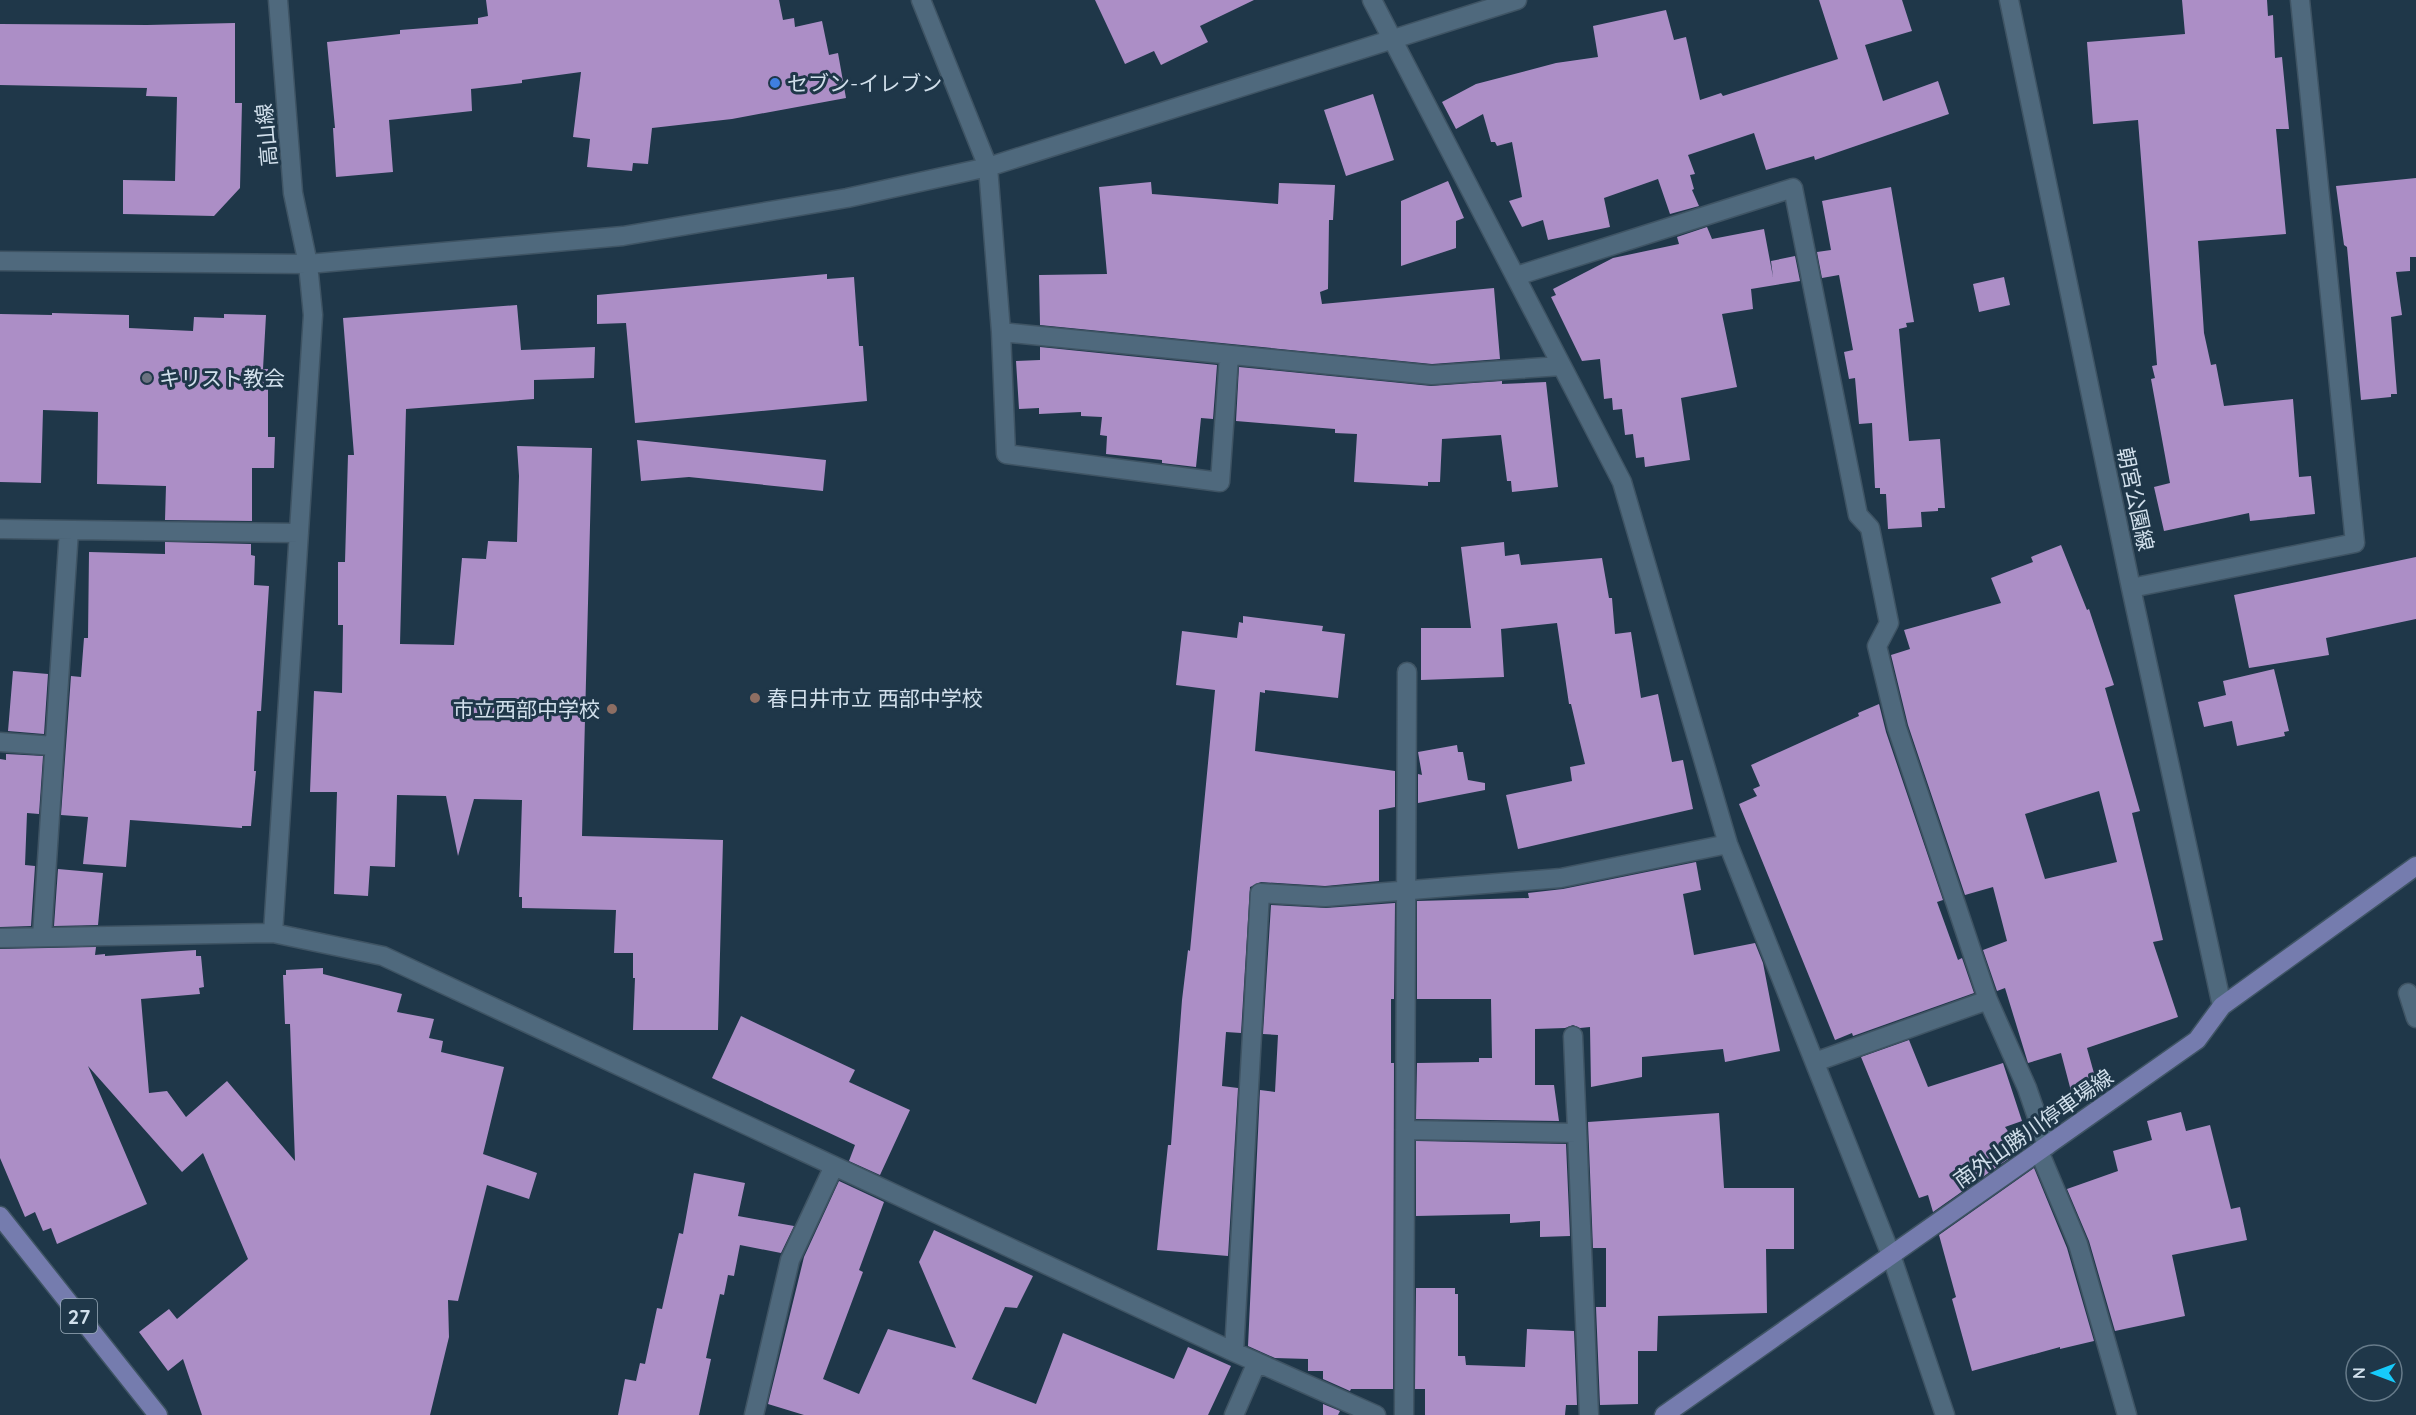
<svg xmlns="http://www.w3.org/2000/svg" width="2416" height="1415" viewBox="0 0 2416 1415" font-family="Quicksand,'Noto Sans JP',sans-serif">
<style>
.building{fill:#ac8ec6;fill-rule:evenodd}
.lines{fill:none;stroke-linecap:round;stroke-linejoin:round}
.minor-casing{stroke:#3f5464;stroke-width:21}
.major-casing{stroke:#3f5464;stroke-width:21}
.minor{stroke:#4f697d;stroke-width:18}
.major{stroke:#757cae;stroke-width:18}
.shop-dot{fill:#3f7fe0;stroke:#1f3749;stroke-width:2}
.worship-dot{fill:#6b7280;stroke:#1f3749;stroke-width:2}
.education-dot{fill:#8d6e63;stroke:#1f3749;stroke-width:2}
.labels{text-anchor:middle;dominant-baseline:central;stroke-width:6;stroke-linejoin:round;paint-order:stroke}
.shield{fill:#1f3749;stroke:#9cadbb;stroke-width:1.5}
.shield-label{font-size:20px;font-weight:bold;fill:#d2e0ec}
.poi-label{font-size:21px;fill:#d2e0ec;stroke:#1f3749;text-anchor:start}
.street-label{font-size:21px;fill:#d2e0ec;stroke:#1f3749}
</style>
<rect width="100%" height="100%" fill="#1f3749"/>
<path class="building" d="M 486,0 L 779,0 L 783,20 L 794,18 L 795,27 L 822,21 L 829,55 L 838,53 L 846,98 L 732,119 L 652,128 L 648,164 L 633,163 L 632,171 L 587,167 L 590,139 L 573,137 L 581,72 L 522,80 L 522,83 L 471,89 L 472,111 L 389,120 L 393,172 L 336,177 L 333,128 L 335,128 L 327,42 L 400,34 L 400,30 L 478,24 L 478,18 L 488,16 Z
M 1095,0 L 1254,0 L 1200,26 L 1208,42 L 1161,65 L 1154,51 L 1125,64 Z
M 1819,0 L 1902,0 L 1912,31 L 1865,45 L 1883,101 L 1938,81 L 1949,114 L 1815,160 L 1814,156 L 1766,170 L 1754,133 L 1688,155 L 1695,174 L 1690,175 L 1694,189 L 1692,190 L 1699,206 L 1670,214 L 1658,179 L 1604,198 L 1610,227 L 1548,240 L 1543,220 L 1522,227 L 1509,201 L 1522,197 L 1512,142 L 1497,146 L 1495,142 L 1491,142 L 1483,114 L 1456,129 L 1442,102 L 1476,84 L 1556,63 L 1598,57 L 1593,26 L 1666,10 L 1674,40 L 1686,37 L 1700,100 L 1721,93 L 1723,96 L 1838,59 Z
M 2182,0 L 2267,0 L 2268,16 L 2273,15 L 2275,58 L 2282,57 L 2289,129 L 2276,129 L 2286,234 L 2198,241 L 2204,333 L 2211,365 L 2216,364 L 2224,406 L 2293,399 L 2299,477 L 2311,476 L 2315,514 L 2250,521 L 2249,513 L 2164,531 L 2154,487 L 2170,483 L 2151,379 L 2155,378 L 2152,366 L 2157,365 L 2138,120 L 2093,124 L 2087,42 L 2185,34 Z
M 235,23 L 235,103 L 242,103 L 240,188 L 214,216 L 123,214 L 123,180 L 175,181 L 177,97 L 146,96 L 147,88 L 0,85 L 0,24 L 147,25 Z
M 1373,94 L 1394,160 L 1346,176 L 1324,110 Z
M 2416,178 L 2416,257 L 2410,257 L 2410,271 L 2396,272 L 2402,315 L 2391,317 L 2397,394 L 2391,394 L 2391,397 L 2361,400 L 2347,247 L 2344,245 L 2336,186 Z
M 1448,181 L 1464,218 L 1456,221 L 1456,248 L 1401,266 L 1401,201 Z
M 1151,182 L 1152,194 L 1278,204 L 1279,183 L 1335,185 L 1333,220 L 1329,220 L 1328,289 L 1320,292 L 1322,304 L 1494,288 L 1500,359 L 1432,364 L 1040,325 L 1039,275 L 1107,274 L 1099,187 Z
M 1891,187 L 1914,322 L 1906,323 L 1907,327 L 1899,329 L 1909,441 L 1940,439 L 1945,508 L 1938,508 L 1938,511 L 1921,512 L 1922,527 L 1888,529 L 1886,494 L 1880,494 L 1880,488 L 1875,488 L 1872,423 L 1859,424 L 1855,378 L 1849,379 L 1844,352 L 1853,350 L 1839,275 L 1822,278 L 1817,252 L 1831,250 L 1822,201 Z
M 1707,227 L 1712,239 L 1764,229 L 1773,277 L 1771,261 L 1795,256 L 1800,281 L 1751,289 L 1753,309 L 1722,314 L 1737,387 L 1681,398 L 1690,460 L 1645,467 L 1644,457 L 1636,458 L 1633,434 L 1625,435 L 1622,409 L 1613,410 L 1612,398 L 1604,399 L 1600,359 L 1582,361 L 1551,297 L 1556,295 L 1553,289 L 1613,258 L 1679,244 L 1677,237 Z
M 827,274 L 827,279 L 854,277 L 859,346 L 863,346 L 867,401 L 635,423 L 626,323 L 597,324 L 597,295 Z
M 2004,277 L 2010,305 L 1979,312 L 1973,284 Z
M 517,305 L 521,350 L 595,347 L 594,378 L 534,380 L 534,399 L 406,409 L 400,644 L 454,645 L 462,558 L 486,559 L 488,541 L 517,542 L 519,476 L 517,446 L 592,448 L 582,836 L 723,840 L 718,1030 L 633,1030 L 635,978 L 633,978 L 633,953 L 614,953 L 616,910 L 522,908 L 522,897 L 519,897 L 522,800 L 474,799 L 458,856 L 446,796 L 397,795 L 395,867 L 370,866 L 368,896 L 334,894 L 337,792 L 310,792 L 314,691 L 342,693 L 343,625 L 338,625 L 338,562 L 345,562 L 348,455 L 354,455 L 343,318 Z
M 52,313 L 129,315 L 129,328 L 193,331 L 194,317 L 224,318 L 224,314 L 266,315 L 263,369 L 268,369 L 268,437 L 275,437 L 274,468 L 252,468 L 252,521 L 165,520 L 166,486 L 97,484 L 98,412 L 43,410 L 41,483 L 0,482 L 0,314 L 52,315 Z
M 1040,347 L 1217,365 L 1213,419 L 1201,418 L 1196,467 L 1162,463 L 1162,460 L 1106,454 L 1107,436 L 1100,435 L 1102,417 L 1081,416 L 1081,412 L 1039,414 L 1039,408 L 1019,409 L 1016,361 L 1040,360 Z
M 1239,367 L 1431,386 L 1502,381 L 1502,384 L 1546,382 L 1558,487 L 1512,492 L 1511,481 L 1507,481 L 1501,435 L 1442,439 L 1440,482 L 1428,482 L 1428,486 L 1354,482 L 1357,434 L 1335,433 L 1335,429 L 1236,421 Z
M 637,440 L 826,460 L 823,491 L 689,477 L 641,481 Z
M 165,542 L 251,544 L 251,555 L 255,556 L 254,585 L 269,586 L 261,711 L 257,711 L 254,771 L 256,771 L 251,826 L 242,826 L 242,828 L 130,820 L 126,867 L 83,864 L 88,817 L 61,815 L 71,676 L 81,677 L 84,638 L 88,638 L 89,552 L 165,554 Z
M 1504,542 L 1505,556 L 1519,554 L 1521,565 L 1602,558 L 1609,598 L 1612,598 L 1615,634 L 1631,632 L 1641,698 L 1658,694 L 1672,762 L 1683,760 L 1693,809 L 1518,849 L 1506,795 L 1572,781 L 1570,767 L 1585,764 L 1571,704 L 1569,704 L 1557,623 L 1501,629 L 1504,677 L 1421,680 L 1421,628 L 1471,628 L 1461,547 Z
M 2061,545 L 2087,610 L 2089,609 L 2114,685 L 2105,688 L 2140,811 L 2132,813 L 2163,940 L 2153,942 L 2178,1017 L 2087,1048 L 2097,1084 L 2071,1091 L 2061,1053 L 2028,1063 L 2005,988 L 1997,991 L 1983,950 L 2007,941 L 1993,887 L 1965,895 L 1908,725 L 1891,655 L 1910,649 L 1904,630 L 2001,603 L 1991,578 L 2033,562 L 2031,557 ZM 2099,791 L 2117,862 L 2045,879 L 2025,814 Z
M 2416,557 L 2416,619 L 2326,638 L 2329,655 L 2249,668 L 2234,595 Z
M 1243,616 L 1323,626 L 1322,631 L 1345,634 L 1338,698 L 1265,690 L 1265,693 L 1260,692 L 1255,751 L 1395,771 L 1395,807 L 1379,810 L 1379,881 L 1325,886 L 1261,882 L 1250,887 L 1241,1033 L 1226,1032 L 1222,1086 L 1238,1088 L 1228,1256 L 1157,1250 L 1168,1145 L 1171,1145 L 1182,1000 L 1188,950 L 1190,951 L 1215,690 L 1176,685 L 1182,631 L 1237,638 L 1239,622 L 1243,623 Z
M 2274,669 L 2289,731 L 2284,732 L 2285,736 L 2237,746 L 2232,721 L 2204,727 L 2198,702 L 2226,695 L 2223,681 Z
M 13,671 L 48,674 L 44,734 L 8,731 Z
M 1879,704 L 1886,732 L 1943,900 L 1937,902 L 1958,960 L 1962,958 L 1974,993 L 1853,1036 L 1852,1033 L 1835,1040 L 1739,804 L 1757,796 L 1753,789 L 1760,786 L 1751,765 L 1859,716 L 1858,713 Z
M 1457,745 L 1458,752 L 1463,752 L 1468,780 L 1485,783 L 1485,790 L 1418,803 L 1418,774 L 1422,775 L 1418,752 Z
M 6,754 L 43,756 L 39,814 L 27,813 L 25,865 L 35,866 L 31,926 L 0,927 L 0,759 L 6,760 Z
M 1696,862 L 1701,890 L 1683,894 L 1694,955 L 1755,943 L 1763,963 L 1780,1051 L 1725,1062 L 1723,1049 L 1642,1057 L 1642,1077 L 1591,1087 L 1590,1027 L 1580,1028 L 1573,1025 L 1565,1028 L 1535,1029 L 1535,1085 L 1554,1085 L 1559,1121 L 1416,1119 L 1417,1063 L 1479,1062 L 1479,1058 L 1492,1058 L 1491,999 L 1417,999 L 1417,901 L 1529,898 L 1528,893 L 1563,889 Z
M 58,869 L 103,873 L 98,925 L 54,926 Z
M 1395,903 L 1394,999 L 1391,999 L 1391,1063 L 1394,1063 L 1393,1389 L 1351,1389 L 1350,1391 L 1323,1379 L 1323,1371 L 1308,1371 L 1308,1359 L 1275,1358 L 1248,1346 L 1260,1090 L 1275,1092 L 1278,1035 L 1263,1034 L 1271,905 L 1326,908 Z
M 96,947 L 95,955 L 105,954 L 105,956 L 196,950 L 196,956 L 201,956 L 204,987 L 199,988 L 200,994 L 141,999 L 149,1093 L 167,1091 L 186,1117 L 227,1081 L 295,1161 L 290,1024 L 285,1024 L 283,975 L 286,975 L 286,970 L 323,968 L 323,974 L 402,994 L 397,1012 L 434,1019 L 429,1038 L 443,1041 L 441,1052 L 504,1067 L 483,1154 L 537,1173 L 529,1199 L 487,1185 L 458,1301 L 448,1300 L 449,1337 L 430,1415 L 202,1415 L 183,1359 L 168,1371 L 139,1332 L 169,1309 L 177,1319 L 248,1259 L 203,1153 L 182,1172 L 88,1066 L 147,1204 L 57,1244 L 51,1228 L 43,1231 L 35,1212 L 25,1217 L 0,1158 L 0,949 Z
M 741,1016 L 855,1070 L 849,1082 L 910,1110 L 880,1175 L 849,1161 L 855,1145 L 712,1078 Z
M 1909,1040 L 1928,1087 L 2003,1063 L 2022,1121 L 2005,1127 L 2021,1150 L 1933,1212 L 1928,1195 L 1919,1198 L 1861,1057 Z
M 2181,1112 L 2186,1131 L 2210,1125 L 2231,1209 L 2240,1207 L 2247,1240 L 2172,1255 L 2185,1316 L 2115,1331 L 2089,1241 L 2067,1189 L 2118,1171 L 2113,1151 L 2152,1140 L 2147,1121 Z
M 1719,1113 L 1724,1188 L 1794,1188 L 1794,1249 L 1766,1249 L 1767,1313 L 1658,1316 L 1657,1351 L 1638,1351 L 1638,1404 L 1600,1405 L 1596,1307 L 1606,1307 L 1606,1248 L 1593,1248 L 1588,1122 Z
M 1416,1141 L 1566,1144 L 1570,1236 L 1540,1237 L 1540,1221 L 1510,1223 L 1510,1214 L 1416,1216 Z
M 2034,1168 L 2067,1248 L 2094,1341 L 2060,1349 L 2060,1347 L 1972,1371 L 1952,1299 L 1956,1297 L 1939,1235 Z
M 694,1173 L 745,1183 L 738,1216 L 794,1226 L 781,1253 L 740,1245 L 734,1276 L 728,1275 L 724,1295 L 720,1294 L 706,1358 L 711,1359 L 699,1415 L 618,1415 L 625,1379 L 636,1381 L 640,1363 L 645,1364 L 657,1308 L 662,1309 L 679,1233 L 683,1234 Z
M 839,1181 L 884,1202 L 859,1270 L 863,1272 L 823,1379 L 859,1394 L 888,1329 L 956,1348 L 919,1262 L 934,1230 L 1033,1276 L 1017,1308 L 1005,1307 L 972,1379 L 1036,1404 L 1063,1333 L 1174,1379 L 1188,1347 L 1231,1366 L 1208,1415 L 804,1415 L 768,1404 L 804,1257 Z
M 1416,1288 L 1455,1288 L 1455,1294 L 1458,1294 L 1458,1356 L 1465,1356 L 1466,1365 L 1525,1367 L 1527,1329 L 1574,1331 L 1577,1405 L 1566,1405 L 1565,1415 L 1425,1415 L 1425,1389 L 1415,1389 Z
M 1323,1404 L 1340,1411 L 1338,1415 L 1323,1415 Z"/>
<g class="lines">
<g class="minor-casing">
<path id="minor" d="M 921,0 L 988,167 L 1001,332 L 1006,454 L 1220,482 L 1229,356
M 1372,0 L 1622,482 L 1728,844 L 1891,1255 L 1945,1415
M 2009,0 L 2131,588 L 2222,1006
M 0,261 L 308,264 L 623,236 L 847,198 L 988,167 L 1517,0
M 1516,276 L 1793,188 L 1858,515 L 1870,528 L 1889,623 L 1877,646 L 1897,728 L 1988,1000 L 2027,1088 L 2047,1146
M 1001,332 L 1432,375 L 1561,366
M 0,529 L 299,533
M 2131,588 L 2355,543 L 2300,0
M 0,742 L 54,746
M 273,933 L 313,315 L 308,264 L 293,193 L 278,0
M 42,936 L 69,530
M 0,938 L 273,933 L 383,956 L 1234,1352 L 1376,1415
M 2408,993 L 2416,1018
M 1573,1036 L 1589,1415
M 1815,1062 L 1988,1000
M 1405,1130 L 1576,1133
M 2039,1151 L 2078,1244 L 2127,1415
M 1234,1352 L 1260,893 L 1325,897 L 1561,878 L 1728,844
M 754,1415 L 790,1260 L 834,1166
M 1234,1415 L 1257,1362
M 1404,1415 L 1407,672"/>
</g>
<g class="major-casing">
<path id="major" d="M 0,1216 L 158,1415
M 1664,1415 L 2197,1040 L 2222,1006 L 2416,866"/>
</g>
<use href="#minor" class="minor"/>
<use href="#major" class="major"/>
</g>
<circle class="shop-dot" cx="775" cy="83" r="6"/>
<circle class="worship-dot" cx="147" cy="378" r="6"/>
<g class="education-dot">
<circle cx="755" cy="698" r="6"/>
<circle cx="612" cy="709" r="6"/>
</g>
<g class="labels">
<rect class="shield" x="61" y="1299" width="36" height="34" rx="4.5"/>
<g class="shield-label">
<text x="79" y="1316">27</text>
</g>
<g class="poi-label">
<text x="787" y="83">セブン-イレブン</text>
<text x="159" y="378">キリスト教会</text>
<text x="767" y="698">春日井市立 西部中学校</text>
<text x="600" y="709" text-anchor="end">市立西部中学校</text>
</g>
<g class="street-label">
<text transform="translate(266 135) rotate(-95)">高山線</text>
<text transform="translate(2136 499) rotate(78)">朝宮公園線</text>
<text transform="translate(2033 1128) rotate(-35)">南外山勝川停車場線</text>
</g>
</g>
<g transform="translate(2374 1373) rotate(270)"><circle r="28" fill="#1f3749" stroke="#677b8a" stroke-width="1.5"/>
<path d="M0-4.5L10 22L0 15L-10 22Z" fill="#16cafb"/>
<text y="-9" font-size="16" font-weight="bold" text-anchor="middle" fill="#d2e0ec">N</text>
</g>
</svg>
